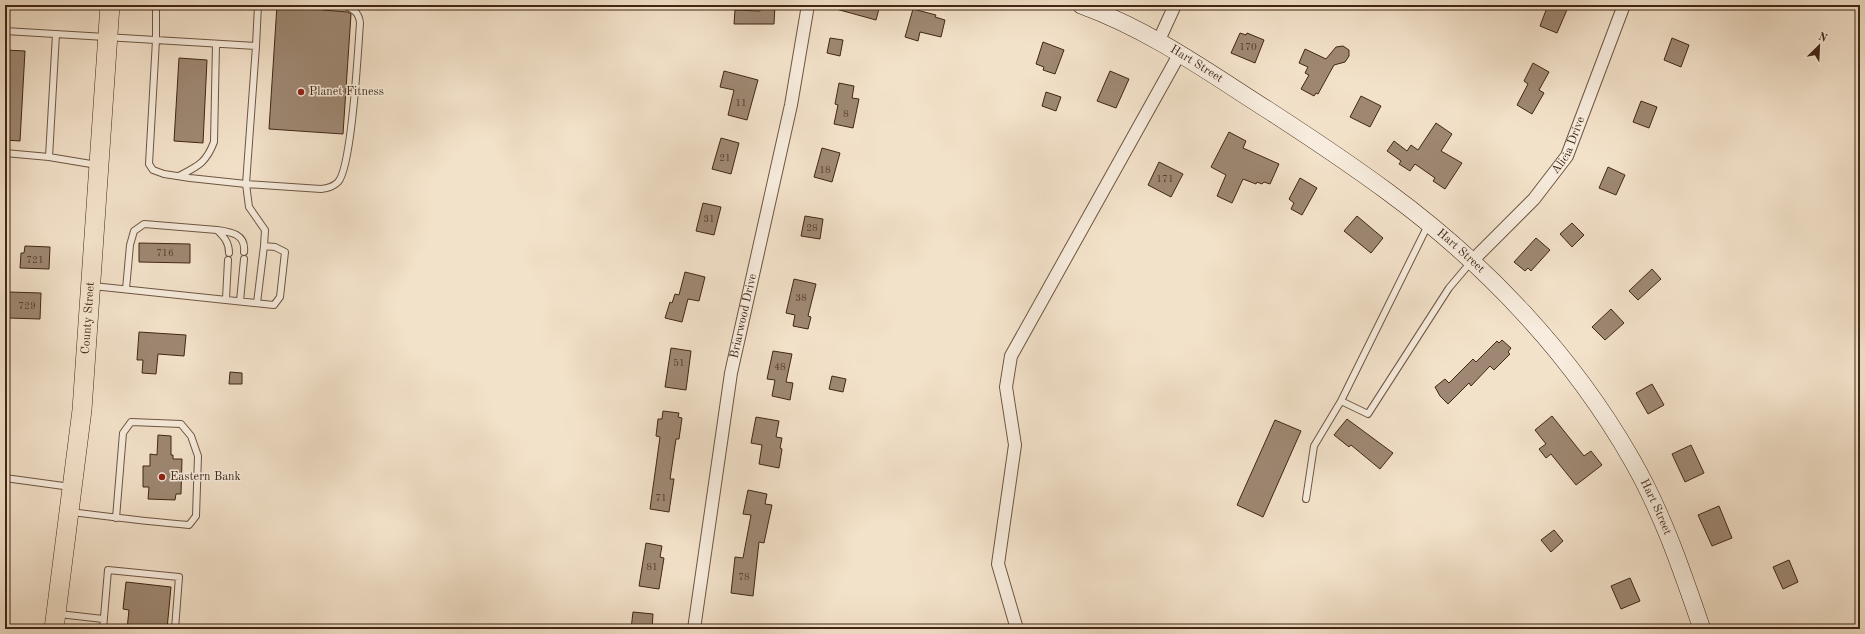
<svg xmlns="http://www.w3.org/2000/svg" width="1865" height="634" viewBox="0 0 1865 634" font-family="'Old Standard TT',serif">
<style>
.building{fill:#9e8873;stroke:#412615}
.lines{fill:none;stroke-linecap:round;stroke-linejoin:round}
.lane-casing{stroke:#6e5542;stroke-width:8}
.street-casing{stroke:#6e5542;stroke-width:14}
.secondary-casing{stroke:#412615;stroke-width:18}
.primary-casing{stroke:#412615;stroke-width:20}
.lane{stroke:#f7ecdd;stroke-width:6}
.street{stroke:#f7ecdd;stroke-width:12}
.secondary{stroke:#f7ecdd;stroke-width:17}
.primary{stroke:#f3e2ca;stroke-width:19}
.poi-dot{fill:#8f2418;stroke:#f7ecdd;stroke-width:1.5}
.labels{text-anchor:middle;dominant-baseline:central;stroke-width:3;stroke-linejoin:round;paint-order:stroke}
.number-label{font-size:10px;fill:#583e2c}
.street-label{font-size:12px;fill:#412615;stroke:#f7ecdd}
.poi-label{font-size:12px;fill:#412615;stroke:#f7ecdd;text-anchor:start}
</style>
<rect width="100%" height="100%" fill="#f3e2ca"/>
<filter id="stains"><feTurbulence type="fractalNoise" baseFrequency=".005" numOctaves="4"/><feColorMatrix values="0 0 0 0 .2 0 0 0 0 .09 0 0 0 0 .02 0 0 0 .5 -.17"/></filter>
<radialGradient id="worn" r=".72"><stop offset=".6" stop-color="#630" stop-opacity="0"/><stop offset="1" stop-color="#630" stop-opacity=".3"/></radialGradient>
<path class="building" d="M 277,5 L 322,5 L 322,10 L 348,12 L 351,14 L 343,134 L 269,129 Z
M 760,5 L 775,5 L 774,24 L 734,24 L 735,10 L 760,11 Z
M 836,5 L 880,5 L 876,20 L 836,9 Z
M 1548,5 L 1569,5 L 1557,33 L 1540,26 Z
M 913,9 L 936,15 L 935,17 L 945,20 L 941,37 L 920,32 L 918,41 L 905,37 Z
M 1240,33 L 1246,35 L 1247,33 L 1264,40 L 1255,63 L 1231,53 Z
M 830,38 L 843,40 L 840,56 L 827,53 Z
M 1672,38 L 1689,45 L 1681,67 L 1664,60 Z
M 1043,42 L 1064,50 L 1055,74 L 1043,70 L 1044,67 L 1036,64 Z
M 1343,46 L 1349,50 L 1349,56 L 1345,62 L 1334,65 L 1318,94 L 1316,93 L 1314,96 L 1301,89 L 1309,75 L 1305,73 L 1308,67 L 1299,63 L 1305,49 L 1326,59 L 1336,47 Z
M 5,50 L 25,51 L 20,141 L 5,140 Z
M 179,58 L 207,60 L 203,143 L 174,141 Z
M 1533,63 L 1549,72 L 1539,90 L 1544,93 L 1532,114 L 1517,105 L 1528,84 L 1524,81 Z
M 724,71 L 758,80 L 747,120 L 728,115 L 734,90 L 720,87 Z
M 1110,71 L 1129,79 L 1116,108 L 1097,101 Z
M 839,83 L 854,86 L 852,98 L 859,99 L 853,128 L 834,124 L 838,105 L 835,104 Z
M 1046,92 L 1061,97 L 1056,111 L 1042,106 Z
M 1361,96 L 1381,106 L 1370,127 L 1350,117 Z
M 1641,101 L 1657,107 L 1649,128 L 1633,122 Z
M 1436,123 L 1452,134 L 1441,151 L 1462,163 L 1445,189 L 1433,181 L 1435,178 L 1415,164 L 1410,171 L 1399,164 L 1401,161 L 1387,151 L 1394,141 L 1407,151 L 1411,145 L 1418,150 Z
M 1229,132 L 1246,141 L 1243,148 L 1279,164 L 1270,184 L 1264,182 L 1262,184 L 1257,182 L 1256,184 L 1243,179 L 1232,203 L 1217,196 L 1226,175 L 1211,167 Z
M 721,138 L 739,143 L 731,174 L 712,169 Z
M 822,148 L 840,153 L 832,182 L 814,177 Z
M 1159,162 L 1183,174 L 1171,197 L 1148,185 Z
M 1608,167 L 1625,175 L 1616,195 L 1599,188 Z
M 1300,178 L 1317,188 L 1302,215 L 1291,209 L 1294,203 L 1289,199 Z
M 703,203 L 721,207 L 714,235 L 696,231 Z
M 805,216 L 823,219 L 820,239 L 801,236 Z
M 1357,216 L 1383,238 L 1371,253 L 1344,231 Z
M 1572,223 L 1584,235 L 1572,247 L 1560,234 Z
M 1536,238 L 1550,250 L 1531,271 L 1528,268 L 1525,271 L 1514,262 Z
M 139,243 L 190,244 L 190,263 L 139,262 Z
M 25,246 L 50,247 L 49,269 L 20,268 L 21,253 L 24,253 Z
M 1652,269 L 1661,279 L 1638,300 L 1629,291 Z
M 685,272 L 705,277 L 699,301 L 688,299 L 682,322 L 665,318 L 670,302 L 672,303 L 675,294 L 679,295 Z
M 794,279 L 816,284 L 808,316 L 811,317 L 808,329 L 793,326 L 795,315 L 786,313 Z
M 9,292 L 41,293 L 40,319 L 8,318 Z
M 1611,309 L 1624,323 L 1605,340 L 1592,327 Z
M 139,332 L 186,335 L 184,356 L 158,354 L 156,374 L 142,373 L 143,360 L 137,360 Z
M 1502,340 L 1511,348 L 1508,352 L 1510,354 L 1494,370 L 1490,366 L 1471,386 L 1469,383 L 1448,404 L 1440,396 L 1435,387 L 1445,379 L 1449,383 L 1473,359 L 1476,362 L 1497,341 L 1499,343 Z
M 671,348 L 691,351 L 686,390 L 665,387 Z
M 773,351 L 792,354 L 786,382 L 793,383 L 790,400 L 772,396 L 775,380 L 767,379 Z
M 230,372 L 242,373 L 242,384 L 229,384 Z
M 832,376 L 846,379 L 843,392 L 829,389 Z
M 1652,384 L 1664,405 L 1648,414 L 1636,393 Z
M 663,411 L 679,413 L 678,417 L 682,418 L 679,439 L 676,439 L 670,479 L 674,479 L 669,512 L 650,509 L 660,437 L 656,436 L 658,419 L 662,419 Z
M 1552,416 L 1584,456 L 1591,451 L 1602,465 L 1576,485 L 1551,454 L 1546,458 L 1539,449 L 1546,444 L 1535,430 Z
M 756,417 L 779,421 L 776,437 L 782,438 L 780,448 L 782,449 L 779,468 L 759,464 L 762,445 L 751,443 Z
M 1347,419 L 1393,453 L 1380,469 L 1351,445 L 1349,447 L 1334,435 Z
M 1275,420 L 1301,431 L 1263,517 L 1237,505 Z
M 158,435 L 171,436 L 171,455 L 173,455 L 173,459 L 182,459 L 181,494 L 176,494 L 175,500 L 148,499 L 149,487 L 143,487 L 143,466 L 150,466 L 150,454 L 157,455 Z
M 1691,445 L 1704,473 L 1685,482 L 1672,454 Z
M 748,490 L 767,494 L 765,504 L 772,505 L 764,543 L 759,542 L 753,596 L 731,593 L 735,557 L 743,558 L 751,515 L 743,514 Z
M 1719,506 L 1732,538 L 1712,546 L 1698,515 Z
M 1554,530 L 1563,541 L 1551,552 L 1541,540 Z
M 646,543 L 662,546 L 660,557 L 664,558 L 659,589 L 639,586 Z
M 1789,560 L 1798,582 L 1783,589 L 1773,567 Z
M 1630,578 L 1640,601 L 1621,609 L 1611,586 Z
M 126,582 L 171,587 L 167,629 L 127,629 L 129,610 L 123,609 Z
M 633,612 L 653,614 L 652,629 L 631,629 Z"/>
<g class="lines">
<g class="lane-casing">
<path id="lane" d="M 156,5 L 156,40 L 149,164 L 153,170 L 164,174 L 190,178 L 246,184 L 321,189 C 328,188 333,187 338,182 C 352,167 358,49 360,23 C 359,12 353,9 343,5
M 165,5 L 181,5
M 5,31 L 256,46 L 258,5
M 5,153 L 49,157 L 97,165
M 49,157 L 56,34
M 179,176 C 198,166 206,163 214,142 L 216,44
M 217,230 C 231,232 246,234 244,252
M 93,286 L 274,305 L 280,297 L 285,252 L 275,247 L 264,246 L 265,230 L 249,207 L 246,184 L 256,46
M 126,289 L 130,245 L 134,231 L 144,224 L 217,230 C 224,237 229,242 229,253
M 226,299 L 228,260
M 240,301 L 244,259
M 257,303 L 264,246
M 1341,401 L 1368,414 L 1449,288 L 1471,262
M 5,478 L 71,487
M 1306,499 L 1314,446 L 1341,401 L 1428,225
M 71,512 C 111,517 150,522 189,525 L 196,516 L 198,456 L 191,436 L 181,424 L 131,422 L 123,433 L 116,518
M 59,614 L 103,619
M 103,629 L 108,570 L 179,577 L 175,629"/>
</g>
<g class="street-casing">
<g id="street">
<path d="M 1159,40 L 1175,5"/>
<path id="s1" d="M 1472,261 L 1534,199 L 1567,156 L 1624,5"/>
<path id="s2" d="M 694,629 L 731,373 L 791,105 L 808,5"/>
<path d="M 1017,629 L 998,564 L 1015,445 L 1006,387 L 1011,356 L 1180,53"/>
</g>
</g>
<g class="secondary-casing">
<g id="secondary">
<path id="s3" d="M 1081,5 C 1152,31 1208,72 1271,112 C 1311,138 1350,164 1388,192 C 1486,264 1572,355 1632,460 C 1663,514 1682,571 1702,629"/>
</g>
</g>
<g class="primary-casing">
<g id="primary">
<path id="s4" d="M 54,629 L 82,410 L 110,5"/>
</g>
</g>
<use href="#lane" class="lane"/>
<use href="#street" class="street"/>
<use href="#secondary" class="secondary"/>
<use href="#primary" class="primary"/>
</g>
<g class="poi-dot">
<circle cx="301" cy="92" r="4"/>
<circle cx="162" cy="477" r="4"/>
</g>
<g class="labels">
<g class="number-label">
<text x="1248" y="47">170</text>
<text x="741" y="103">11</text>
<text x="846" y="114">8</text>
<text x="725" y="158">21</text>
<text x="825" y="170">18</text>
<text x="1165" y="179">171</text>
<text x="709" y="219">31</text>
<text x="812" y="228">28</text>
<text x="165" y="253">716</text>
<text x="35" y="260">721</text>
<text x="801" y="298">38</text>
<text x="27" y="306">729</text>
<text x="679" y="363">51</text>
<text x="780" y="367">48</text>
<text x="661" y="498">71</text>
<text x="652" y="567">81</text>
<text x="744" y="577">78</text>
</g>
<g class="street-label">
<text stroke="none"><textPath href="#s3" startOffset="130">Hart Street</textPath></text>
<text stroke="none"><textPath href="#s1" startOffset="152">Alicia Drive</textPath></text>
<text stroke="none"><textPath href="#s3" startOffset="454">Hart Street</textPath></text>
<text stroke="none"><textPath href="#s2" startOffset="317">Briarwood Drive</textPath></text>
<text stroke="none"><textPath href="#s4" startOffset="313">County Street</textPath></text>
<text stroke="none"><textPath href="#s3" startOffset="778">Hart Street</textPath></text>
</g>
<g class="poi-label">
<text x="309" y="92">Planet Fitness</text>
<text x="170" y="477">Eastern Bank</text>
</g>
</g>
<rect width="1865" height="634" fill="none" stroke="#f3e2ca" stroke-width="20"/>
<rect x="6" y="6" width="1853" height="622" fill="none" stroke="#412615" stroke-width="2"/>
<rect x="10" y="10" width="1845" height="614" fill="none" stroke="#412615"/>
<g transform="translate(1819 46) rotate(24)" stroke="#f7ecdd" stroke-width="3" paint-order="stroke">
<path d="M0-3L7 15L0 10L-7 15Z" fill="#412615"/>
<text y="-6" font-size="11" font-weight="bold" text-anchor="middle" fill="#412615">N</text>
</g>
<rect width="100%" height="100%" filter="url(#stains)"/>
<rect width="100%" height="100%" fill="url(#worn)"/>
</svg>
